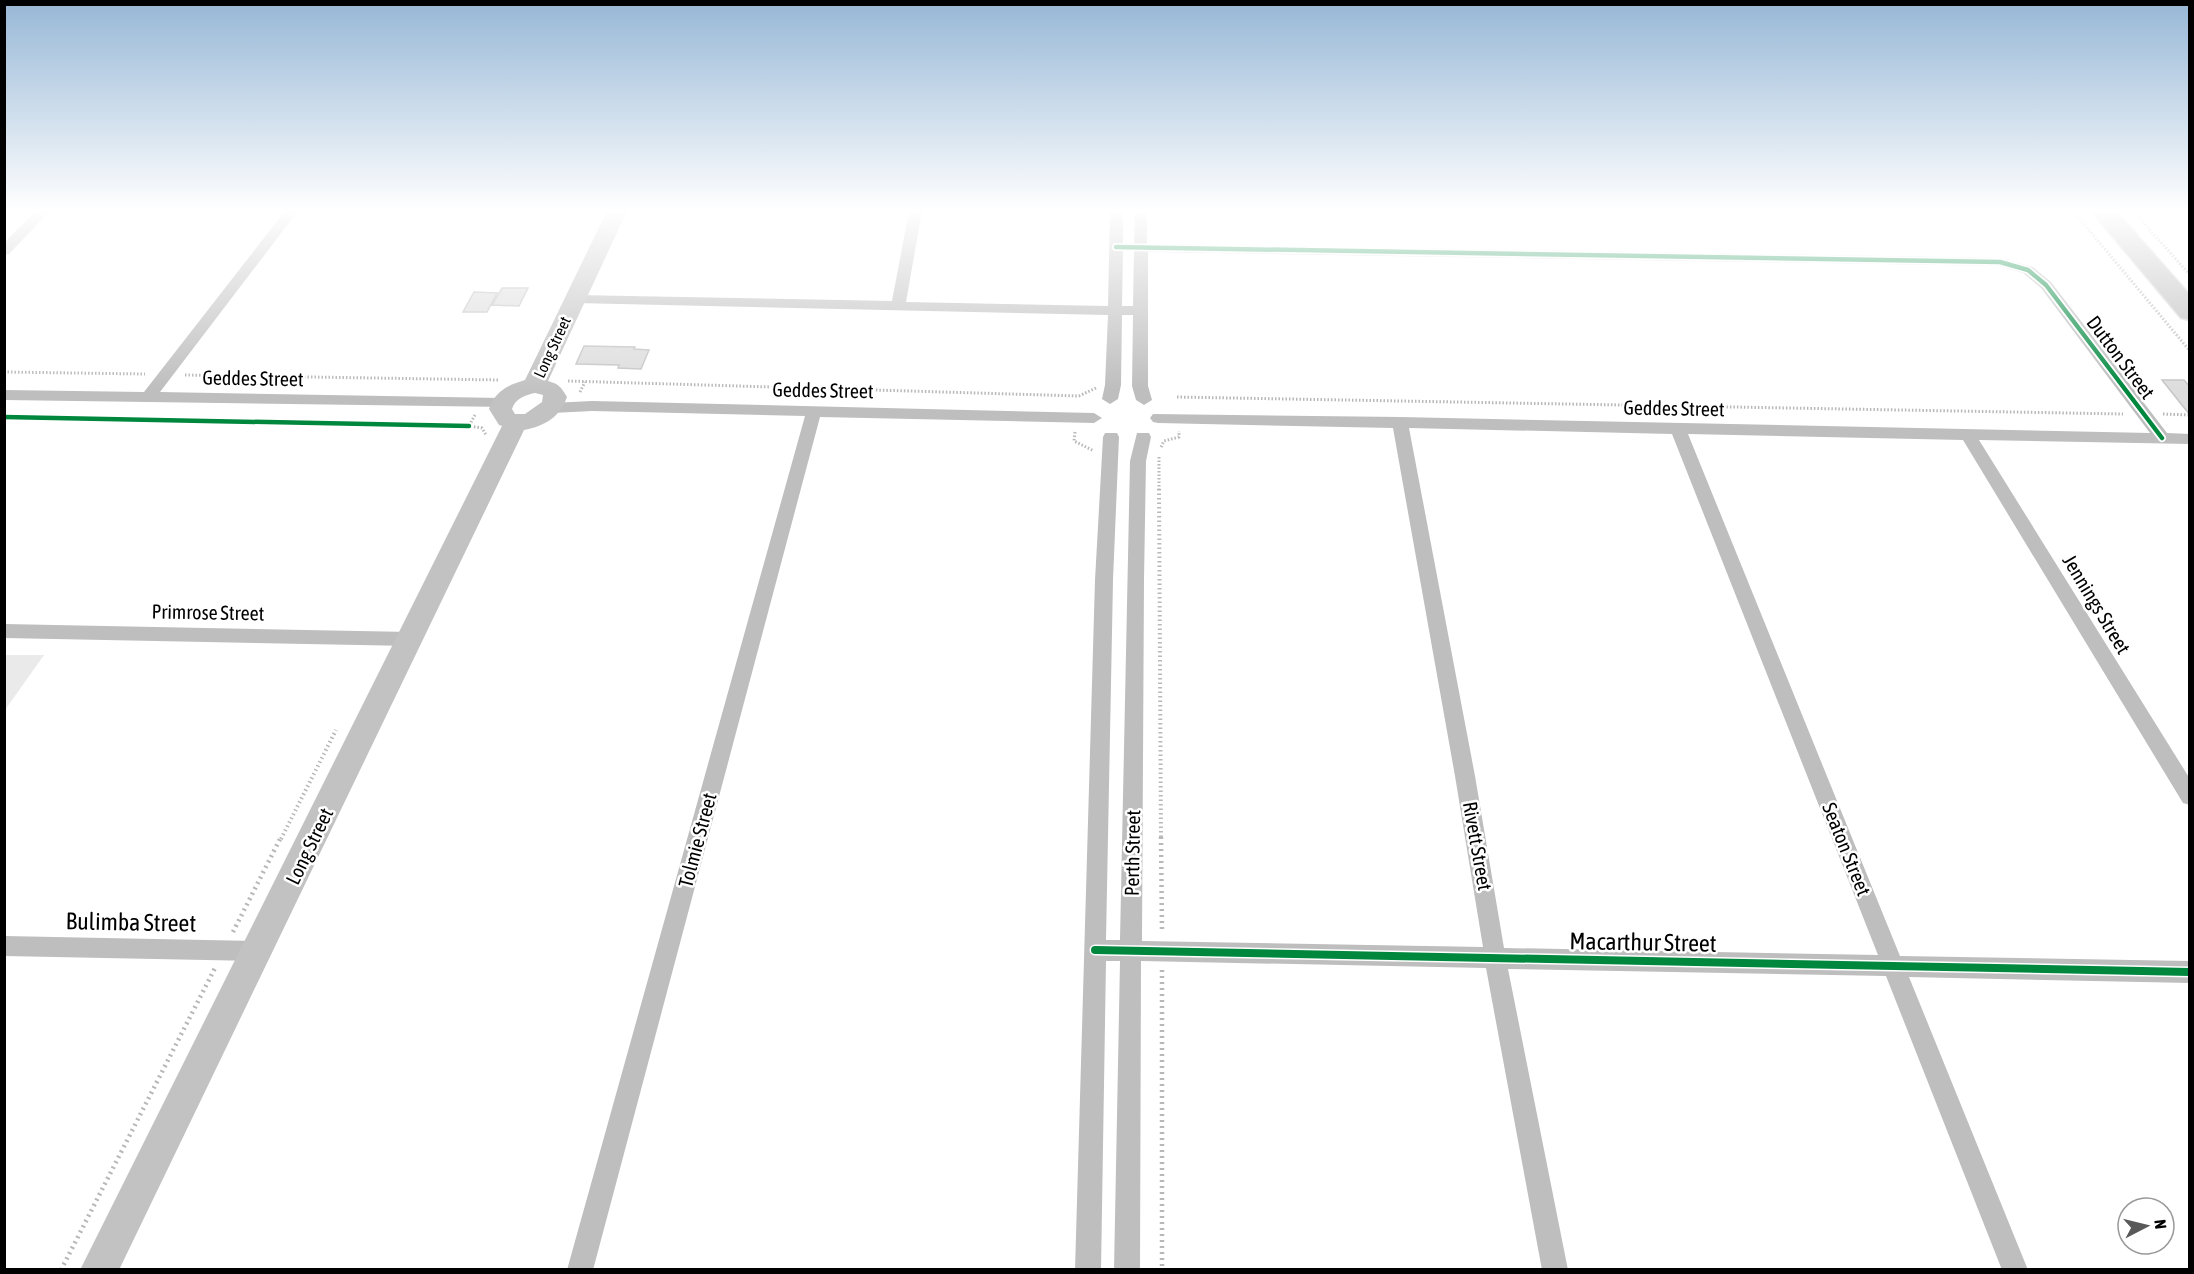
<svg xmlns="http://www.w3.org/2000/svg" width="2194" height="1274" viewBox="0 0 2194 1274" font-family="'Asap Condensed',sans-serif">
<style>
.green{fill:#eaeaea}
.building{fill:#ddd;stroke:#c5c5c5;stroke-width:1.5}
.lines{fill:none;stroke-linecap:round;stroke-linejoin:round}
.highway-casing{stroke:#dbdbdb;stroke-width:3}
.path-far2{stroke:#b8b8b8;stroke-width:3;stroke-dasharray:1.5 2;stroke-linecap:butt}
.path-far1{stroke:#b8b8b8;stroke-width:4;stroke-dasharray:1.5 3;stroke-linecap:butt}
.path{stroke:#b8b8b8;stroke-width:4.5;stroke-dasharray:2 4;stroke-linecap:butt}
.street{fill:#bebebe;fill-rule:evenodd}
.secondary{fill:#c2c2c2;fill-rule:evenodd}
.highway{fill:#bdbdbd;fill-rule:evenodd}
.cycleway-far1-casing{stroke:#fff;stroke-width:8}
.cycleway-casing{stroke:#fff;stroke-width:11}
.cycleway-far1{stroke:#00873e;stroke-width:4.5}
.cycleway{stroke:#00873e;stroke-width:8}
.labels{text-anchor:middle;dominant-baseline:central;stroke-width:5;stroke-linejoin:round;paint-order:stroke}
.far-street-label{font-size:16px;fill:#000;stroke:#fff}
.street-label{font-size:20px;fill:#000;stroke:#fff}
.near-street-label{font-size:24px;fill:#000;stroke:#fff}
</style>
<rect width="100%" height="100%" fill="#fff"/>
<path class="green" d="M 5,655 L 44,655 L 5,710 L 4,655 Z"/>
<path class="building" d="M 502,288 L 528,288 L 519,306 L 492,305 Z
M 474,292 L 497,293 L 487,312 L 463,312 Z
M 584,346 L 635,347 L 634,349 L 649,350 L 641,369 L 618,368 L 619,365 L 576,364 Z
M 2162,380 L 2184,380 L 2190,387 L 2190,415 Z"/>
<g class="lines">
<g class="highway-casing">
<path id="highway" d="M 2091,211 L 2116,211 L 2190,295 L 2190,320 L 2181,318 Z"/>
</g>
<path class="path-far2" d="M 2073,211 L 2190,351
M 2133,211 L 2190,275
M 4,372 L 145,374
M 185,375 L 499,380
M 568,381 L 1079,396 L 1096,388
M 580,392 L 585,382
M 1177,397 L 2123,414
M 2163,414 L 2190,415
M 475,415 L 469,426 L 482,428 L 486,435
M 1075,432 L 1074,441 L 1094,451
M 1161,447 L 1164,441 L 1179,437 L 1179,431
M 1159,457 L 1159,490"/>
<path class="path-far1" d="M 1159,489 L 1161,839
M 281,839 L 336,730"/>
<path class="path" d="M 1161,837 L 1162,932
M 233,932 L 281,837
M 1162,970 L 1162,1270
M 61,1270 L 215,968"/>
<path class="street" d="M 36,211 L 50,211 L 9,254 L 4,255 L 4,243 Z
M 285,211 L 298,211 L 160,392 L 502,398 L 510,403 L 507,407 L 4,400 L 4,390 L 144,392 Z
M 909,211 L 922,211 L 906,302 L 1108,306 L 1110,211 L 1123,211 L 1123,243 L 1134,243 L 1135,211 L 1147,211 L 1147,244 L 2000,258 L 2033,267 L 2051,282 L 2167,433 L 2190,434 L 2190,444 L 1979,440 L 2190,779 L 2190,805 L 2183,803 L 1963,440 L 1688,434 L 1900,956 L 2190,961 L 2190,983 L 1909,977 L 2028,1270 L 2002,1270 L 1886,976 L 1508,969 L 1568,1270 L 1542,1270 L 1486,968 L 1141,961 L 1140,1270 L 1114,1270 L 1120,961 L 1106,961 L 1101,1270 L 1075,1270 L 1095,580 L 1103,437 L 1105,433 L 1117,433 L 1119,437 L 1113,580 L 1106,940 L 1120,940 L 1130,461 L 1137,433 L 1149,433 L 1151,437 L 1146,461 L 1144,580 L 1142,941 L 1483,947 L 1455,776 L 1393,428 L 1158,423 L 1153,422 L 1150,418 L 1153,414 L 1400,417 L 2150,433 L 2041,288 L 2023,273 L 1999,266 L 1148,252 L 1148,386 L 1152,400 L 1144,405 L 1136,400 L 1132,386 L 1133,315 L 1122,315 L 1121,385 L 1118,399 L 1110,404 L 1102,399 L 1105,385 L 1108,315 L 575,303 L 568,299 L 575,295 L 892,301 ZM 1123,251 L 1134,251 L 1133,306 L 1122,306 ZM 1409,428 L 1672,434 L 1878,955 L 1504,948 L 1475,776 Z
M 592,401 L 1094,413 L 1102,418 L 1094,423 L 820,417 L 593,1270 L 567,1270 L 805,416 L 592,411 L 552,413 L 544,408 L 552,403 Z
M 4,624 L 411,632 L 417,634 L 420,639 L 417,644 L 411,646 L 4,638 Z
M 4,936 L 257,941 L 265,944 L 268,951 L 265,958 L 257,961 L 4,956 Z"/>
<path class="secondary" d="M 607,211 L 627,211 L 548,381 C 559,384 561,387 567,397 C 560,417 545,426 524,430 L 119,1270 L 80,1270 L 502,426 L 499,425 L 489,409 C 495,391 508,385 525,380 ZM 535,393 L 543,395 L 542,402 L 525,414 L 515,414 L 512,409 C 515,399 525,395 535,393 Z"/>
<use href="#highway" class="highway"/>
<g class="cycleway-far1-casing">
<path id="cycleway-far1" d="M 1116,247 L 2000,262 L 2028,270 L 2046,285 L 2162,438
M 4,417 L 469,426"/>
</g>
<g class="cycleway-casing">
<path id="cycleway" d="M 1095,950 L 2190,972"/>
</g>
<use href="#cycleway-far1" class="cycleway-far1"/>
<use href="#cycleway" class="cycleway"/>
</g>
<linearGradient id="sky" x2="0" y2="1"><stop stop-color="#96b7d6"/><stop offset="0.54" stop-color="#fff"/><stop offset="1" stop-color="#fff" stop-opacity="0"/></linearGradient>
<rect width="2194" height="390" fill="url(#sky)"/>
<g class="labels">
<g class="far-street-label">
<text transform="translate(552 347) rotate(-65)">Long Street</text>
</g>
<g class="street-label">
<text transform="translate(2121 357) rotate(53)">Dutton Street</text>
<text transform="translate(253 378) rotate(1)">Geddes Street</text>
<text transform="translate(823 390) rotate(1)">Geddes Street</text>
<text transform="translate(1674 408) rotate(1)">Geddes Street</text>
<text transform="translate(2097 604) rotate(59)">Jennings Street</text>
<text transform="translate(208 612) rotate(1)">Primrose Street</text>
<text transform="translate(697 840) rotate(-75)">Tolmie Street</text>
<text transform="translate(309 846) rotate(-64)">Long Street</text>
<text transform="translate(1478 846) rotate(80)">Rivett Street</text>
<text transform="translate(1847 849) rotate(68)">Seaton Street</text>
<text transform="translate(1132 853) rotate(-89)">Perth Street</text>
</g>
<g class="near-street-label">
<text transform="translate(131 922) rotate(1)">Bulimba Street</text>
<text transform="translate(1643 942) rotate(1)">Macarthur Street</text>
</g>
</g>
<rect width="2194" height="1274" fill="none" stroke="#000000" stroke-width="12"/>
<g transform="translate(2146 1226) rotate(83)"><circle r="28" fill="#ffffff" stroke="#999999" stroke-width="1.5"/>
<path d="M0-4.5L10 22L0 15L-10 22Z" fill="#595959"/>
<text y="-9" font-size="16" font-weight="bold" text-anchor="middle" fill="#000000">N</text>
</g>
</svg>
